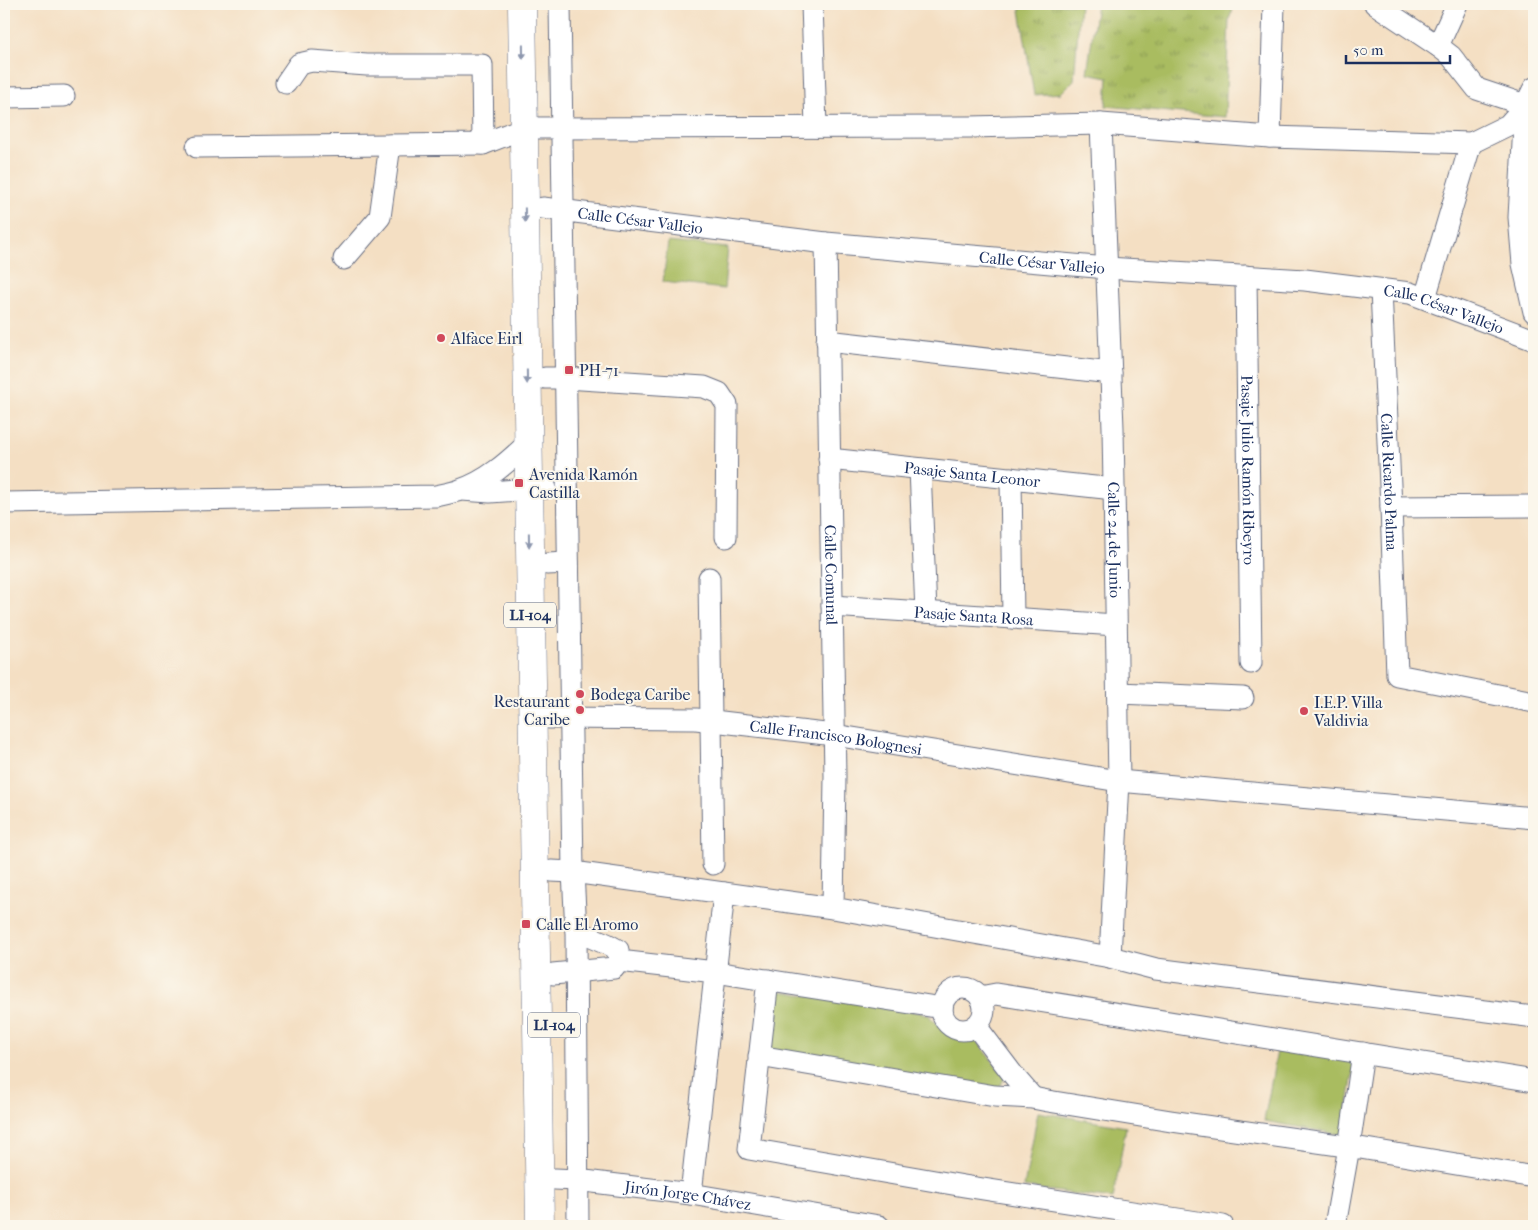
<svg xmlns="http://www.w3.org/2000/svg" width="1538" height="1230" viewBox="0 0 1538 1230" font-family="'IM FELL French Canon',serif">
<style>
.grass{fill:url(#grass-tufts);stroke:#62765f}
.park{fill:#a9bc60;stroke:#62765f}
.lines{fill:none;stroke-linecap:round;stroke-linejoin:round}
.minor-casing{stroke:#676d81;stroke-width:23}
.highway-casing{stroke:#676d81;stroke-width:29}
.minor{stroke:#fff;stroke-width:21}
.highway{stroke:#fff;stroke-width:28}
.oneway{fill:#8d97ae}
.poi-dot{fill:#d1495b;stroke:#fbf7ec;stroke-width:2}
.labels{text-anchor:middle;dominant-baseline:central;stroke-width:4;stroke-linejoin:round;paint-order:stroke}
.shield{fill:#fbf7ec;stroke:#5e6b89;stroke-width:1}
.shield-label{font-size:15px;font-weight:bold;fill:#1b2f5e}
.street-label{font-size:16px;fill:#1b2f5e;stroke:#fbf7ec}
.poi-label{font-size:16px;fill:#1b2f5e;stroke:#fbf7ec;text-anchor:start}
</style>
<defs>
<pattern id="grass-tufts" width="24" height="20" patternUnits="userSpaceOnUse" patternTransform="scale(1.25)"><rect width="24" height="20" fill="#a9bc60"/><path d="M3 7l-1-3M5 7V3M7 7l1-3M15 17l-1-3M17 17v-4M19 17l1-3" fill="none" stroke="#899952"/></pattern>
</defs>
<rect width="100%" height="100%" fill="#fbf7ec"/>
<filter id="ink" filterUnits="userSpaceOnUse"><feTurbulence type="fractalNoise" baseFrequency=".02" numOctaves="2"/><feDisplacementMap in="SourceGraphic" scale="10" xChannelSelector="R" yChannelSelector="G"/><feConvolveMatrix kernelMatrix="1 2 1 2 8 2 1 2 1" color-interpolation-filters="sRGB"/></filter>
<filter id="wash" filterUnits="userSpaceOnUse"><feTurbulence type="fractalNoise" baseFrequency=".0096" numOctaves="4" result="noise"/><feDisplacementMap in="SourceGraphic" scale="20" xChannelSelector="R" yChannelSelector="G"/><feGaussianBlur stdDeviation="1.12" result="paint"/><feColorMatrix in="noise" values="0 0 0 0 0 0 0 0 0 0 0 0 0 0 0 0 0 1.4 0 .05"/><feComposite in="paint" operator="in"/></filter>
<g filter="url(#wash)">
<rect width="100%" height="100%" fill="#f4dfc3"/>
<path class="grass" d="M 1019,4 L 1080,4 L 1074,80 L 1061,93 L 1034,95 Z
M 1097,4 L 1235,4 L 1229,19 L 1225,117 L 1106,106 L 1108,77 L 1087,73 Z"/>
<path class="park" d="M 668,242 L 728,248 L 724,289 L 663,282 Z
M 773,990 L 928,1014 C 942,1032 949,1033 972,1034 L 1005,1077 L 1001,1085 L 996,1090 L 770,1053 Z
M 1278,1046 L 1355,1061 L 1343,1135 L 1264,1121 Z
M 1038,1112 L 1126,1127 L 1113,1199 L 1024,1187 Z"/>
</g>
<g filter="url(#ink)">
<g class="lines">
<g class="minor-casing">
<g id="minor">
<path d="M 560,4 L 573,872 L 576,931 L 578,1226"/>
<path d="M 812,4 L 816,127"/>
<path d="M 1375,4 L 1438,46 L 1451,56 L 1477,89 L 1534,108"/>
<path d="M 1438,46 L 1457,4"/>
<path d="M 286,83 L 299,64 L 312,61 L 367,65 L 482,65 L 483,144"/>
<path d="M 4,97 L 64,96"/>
<path d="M 1525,106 L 1519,217 L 1523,264 L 1534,312"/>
<path id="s1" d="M 1101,124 L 1113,428 L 1119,781 L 1110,957"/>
<path d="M 1270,137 L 1274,4"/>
<path d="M 197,147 L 483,144 L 524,128 L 970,127 L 1101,124 L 1270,137 L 1471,143 L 1508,125 L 1525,106 L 1534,88"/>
<path id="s2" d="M 543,208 L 826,243 L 1107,268 L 1305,280 L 1410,293 L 1534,340"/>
<path id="s3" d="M 826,243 L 835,776 L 833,908"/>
<path d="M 344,259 L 380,217 L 390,145"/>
<path id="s4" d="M 1246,276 L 1251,663"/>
<path id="s5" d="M 1381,290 L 1391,507 L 1397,675 L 1534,702"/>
<path d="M 1425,298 L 1471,143"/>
<path d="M 827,341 L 1111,373"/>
<path d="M 545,378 L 566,378 L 704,387 L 719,393 L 727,405 L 726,537"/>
<path id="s6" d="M 829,459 L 1114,489"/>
<path d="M 920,469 L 926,612"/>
<path d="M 1011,478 L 1013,618"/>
<path d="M 462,490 L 490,492 L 546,488"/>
<path d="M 4,503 L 436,496 C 444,494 452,493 460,490 C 487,481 508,462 528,443"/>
<path d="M 1391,507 L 1534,506"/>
<path d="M 547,564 L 568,563"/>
<path d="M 709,578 L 713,864"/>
<path id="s7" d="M 832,606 L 1116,625"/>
<path d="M 1118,693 L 1243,698"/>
<path id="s8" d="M 549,718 L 696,719 L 834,735 L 1119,781 L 1534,818"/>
<path d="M 551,871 L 573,872 L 833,908 L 1110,957 L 1156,969 L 1534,1017"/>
<path d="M 619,961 L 715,972 L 942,1008"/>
<path d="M 553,974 L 614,968 L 619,961 L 618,950 L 607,944 L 576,931"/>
<path d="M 768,980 L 749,1149 L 964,1186 L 1223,1226"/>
<circle cx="963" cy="1009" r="21"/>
<path d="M 980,997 L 996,994 L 1534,1081"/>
<path d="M 976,1026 L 1014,1076 L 1033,1098"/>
<path d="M 759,1056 L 995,1096 L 1033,1098 L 1048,1101 L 1171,1121 L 1360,1148 L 1534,1177"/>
<path id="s9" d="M 555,1179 L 577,1180 L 691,1194 L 879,1226"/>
<path d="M 691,1194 L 724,893"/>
<path d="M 1335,1226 L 1349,1147 L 1363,1053"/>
</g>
</g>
<g class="highway-casing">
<path id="highway" d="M 522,4 L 540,1226"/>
</g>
<use href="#minor" class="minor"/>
<use href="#highway" class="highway"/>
</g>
<defs><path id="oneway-solid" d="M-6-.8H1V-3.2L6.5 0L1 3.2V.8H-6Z" transform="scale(1.25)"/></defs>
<g class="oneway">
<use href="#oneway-solid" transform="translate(523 52) rotate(89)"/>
<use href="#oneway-solid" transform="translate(525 215) rotate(89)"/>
<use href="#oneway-solid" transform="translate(527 377) rotate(89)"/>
<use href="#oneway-solid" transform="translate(529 540) rotate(89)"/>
</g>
</g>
<g class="poi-dot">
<circle cx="441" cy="338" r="5"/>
<rect x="564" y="365" width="10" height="10" rx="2.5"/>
<rect x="514" y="478" width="10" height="10" rx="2.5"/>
<circle cx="580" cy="694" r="5"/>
<circle cx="580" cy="710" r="5"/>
<circle cx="1304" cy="711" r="5"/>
<rect x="521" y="919" width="10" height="10" rx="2.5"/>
</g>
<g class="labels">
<g class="shield">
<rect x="504" y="602.5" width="52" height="25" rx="4"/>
<rect x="528" y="1012.5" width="52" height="25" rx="4"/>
</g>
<g class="shield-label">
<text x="530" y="615">LI-104</text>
<text x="554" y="1025">LI-104</text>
</g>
<g class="street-label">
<text stroke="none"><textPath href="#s2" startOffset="98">Calle César Vallejo</textPath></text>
<text stroke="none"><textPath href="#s2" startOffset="502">Calle César Vallejo</textPath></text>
<text stroke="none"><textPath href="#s2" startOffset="908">Calle César Vallejo</textPath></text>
<text stroke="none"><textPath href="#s4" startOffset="194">Pasaje Julio Ramón Ribeyro</textPath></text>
<text stroke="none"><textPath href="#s6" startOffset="144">Pasaje Santa Leonor</textPath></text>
<text stroke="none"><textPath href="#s5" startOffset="192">Calle Ricardo Palma</textPath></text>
<text stroke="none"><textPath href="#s1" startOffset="416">Calle 24 de Junio</textPath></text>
<text stroke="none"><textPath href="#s3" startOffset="332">Calle Comunal</textPath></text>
<text stroke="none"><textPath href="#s7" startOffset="142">Pasaje Santa Rosa</textPath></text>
<text stroke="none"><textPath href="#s8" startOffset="288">Calle Francisco Bolognesi</textPath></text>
<text stroke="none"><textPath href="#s9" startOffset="134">Jirón Jorge Chávez</textPath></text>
</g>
<g class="poi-label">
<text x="451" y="338">Alface Eirl</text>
<text x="579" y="370">PH-71</text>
<text x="529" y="474">Avenida Ramón<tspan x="529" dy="18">Castilla</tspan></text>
<text x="590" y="694">Bodega Caribe</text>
<text x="570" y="701" text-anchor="end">Restaurant<tspan x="570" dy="18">Caribe</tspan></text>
<text x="1314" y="702">I.E.P. Villa<tspan x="1314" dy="18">Valdivia</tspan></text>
<text x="536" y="924">Calle El Aromo</text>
</g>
</g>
<rect width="1538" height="1230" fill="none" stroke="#fbf7ec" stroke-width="20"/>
<path d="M1346 55v8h104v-8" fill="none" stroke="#1b2f5e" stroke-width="2.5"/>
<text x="1353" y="55" font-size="15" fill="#1b2f5e" stroke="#fbf7ec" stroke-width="4" paint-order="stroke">50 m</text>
</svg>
